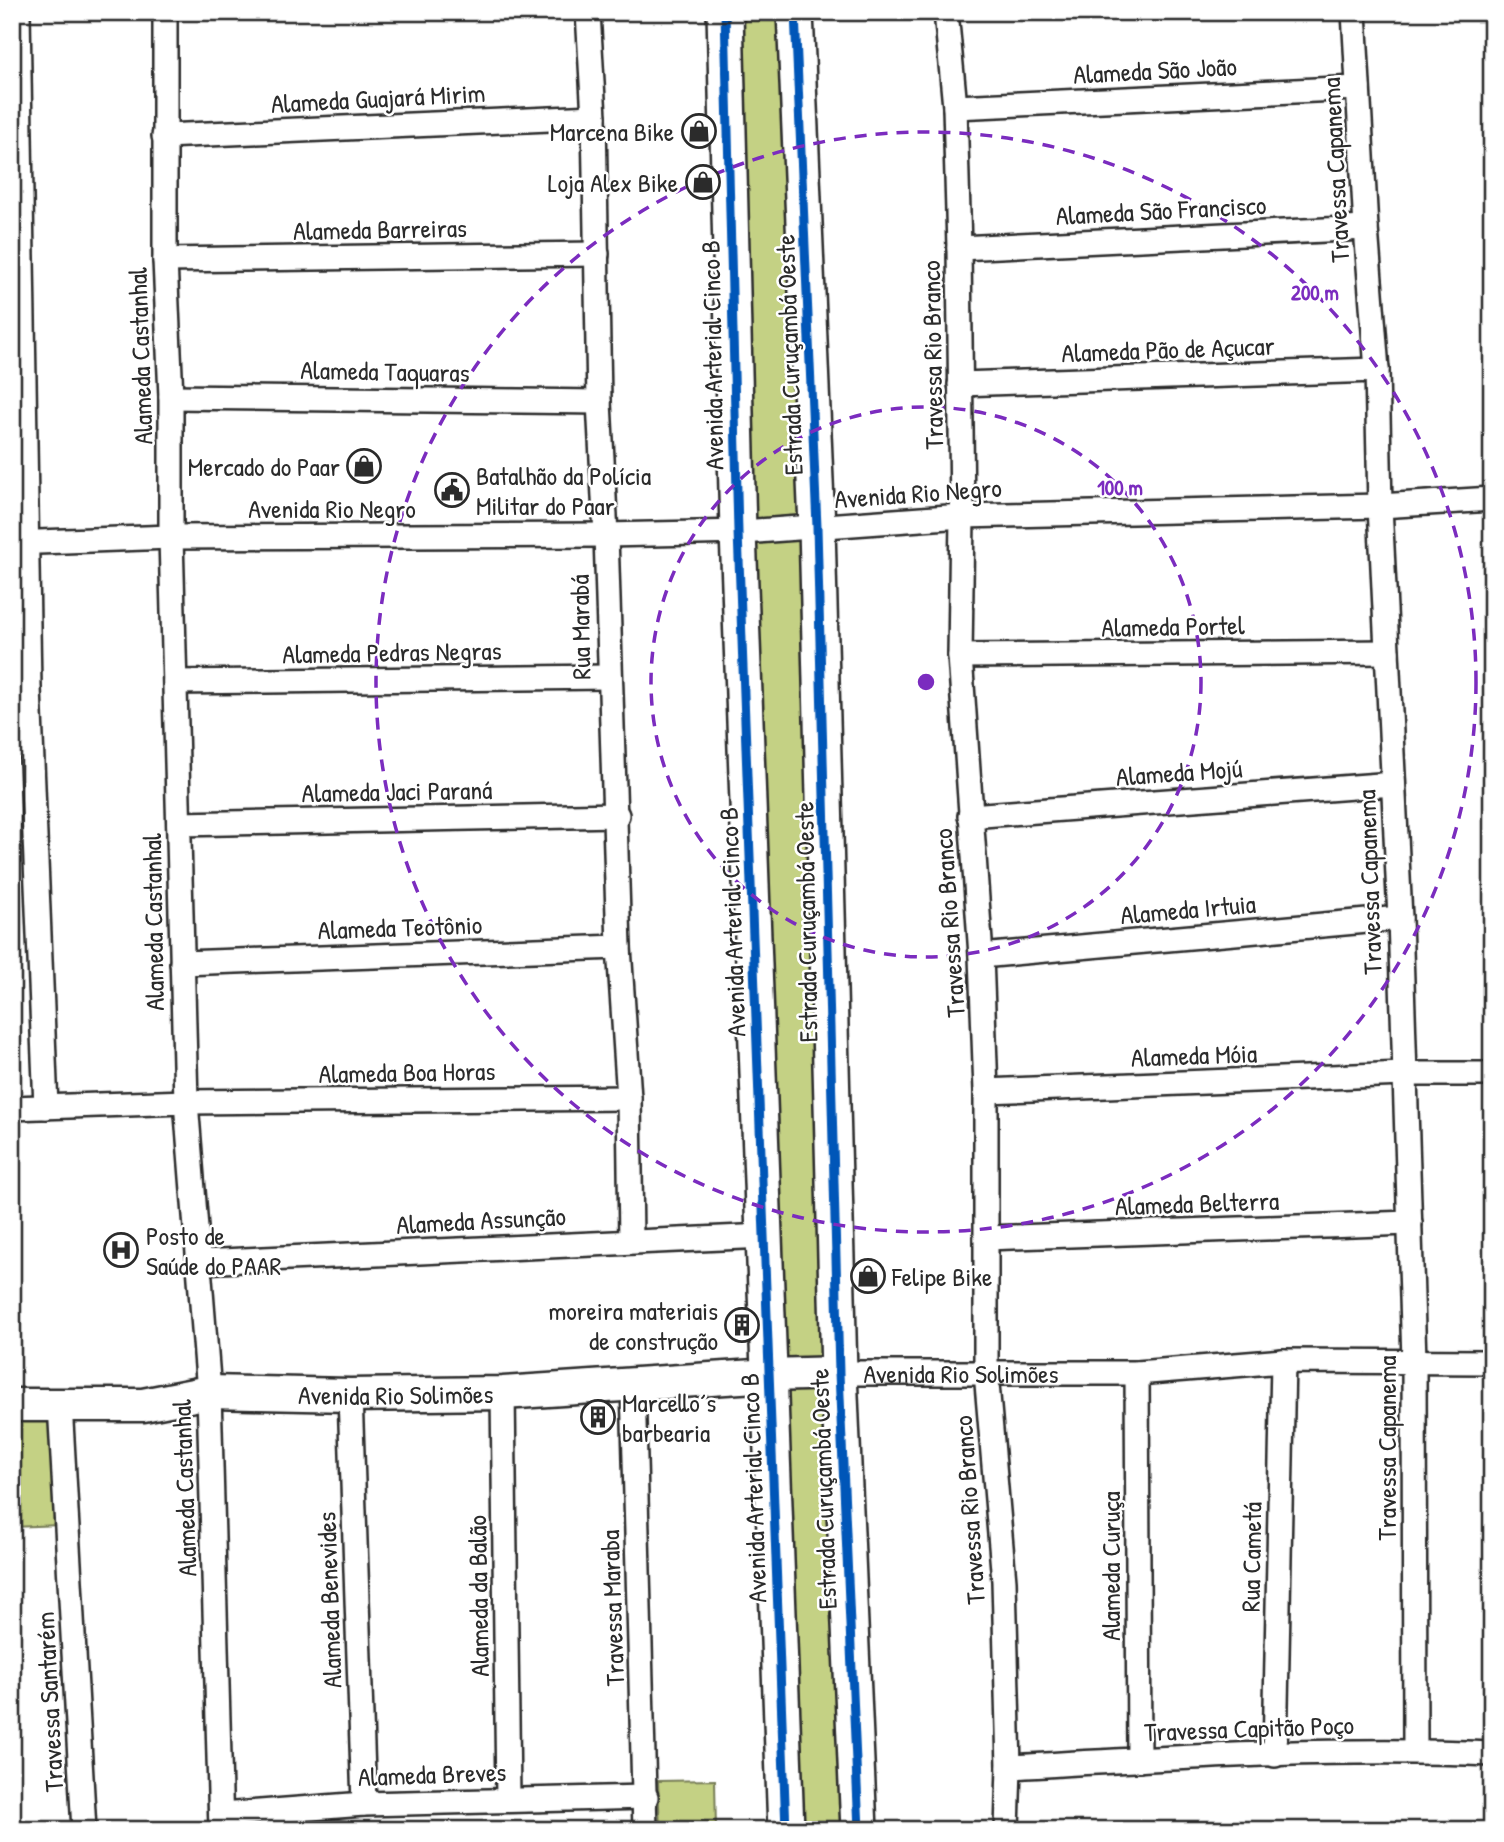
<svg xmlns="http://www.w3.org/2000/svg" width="1504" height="1842" viewBox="0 0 1504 1842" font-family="'Patrick Hand',sans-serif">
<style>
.green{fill:#c4d184;stroke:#787e58;stroke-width:2}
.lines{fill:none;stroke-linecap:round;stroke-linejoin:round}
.street-casing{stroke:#2b2b2b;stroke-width:28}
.secondary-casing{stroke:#2b2b2b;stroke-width:37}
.primary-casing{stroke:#2b2b2b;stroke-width:40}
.street{stroke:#fff;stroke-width:23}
.secondary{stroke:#fff;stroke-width:32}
.primary{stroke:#fff;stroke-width:35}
.cycleway-casing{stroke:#fff;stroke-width:13}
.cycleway{stroke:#0057b8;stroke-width:9}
.ring{fill:none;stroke:#7b2cbf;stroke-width:3.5;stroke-dasharray:12 9}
.labels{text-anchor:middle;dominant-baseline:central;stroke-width:5;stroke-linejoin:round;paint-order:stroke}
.street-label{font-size:26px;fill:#2b2b2b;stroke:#fff}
.poi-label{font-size:26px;fill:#2b2b2b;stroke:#fff;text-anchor:end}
.centre{fill:#7b2cbf;stroke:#fff;stroke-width:3.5}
.ring-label{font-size:21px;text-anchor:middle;font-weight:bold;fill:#7b2cbf;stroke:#fff;stroke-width:5;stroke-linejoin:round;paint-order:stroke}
</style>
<rect width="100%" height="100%" fill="#fff"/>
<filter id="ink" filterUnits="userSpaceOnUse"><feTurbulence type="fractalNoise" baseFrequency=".0143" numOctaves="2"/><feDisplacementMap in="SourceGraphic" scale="14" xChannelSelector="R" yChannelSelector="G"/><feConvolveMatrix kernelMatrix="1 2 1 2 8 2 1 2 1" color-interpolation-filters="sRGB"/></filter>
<g filter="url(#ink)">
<path class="green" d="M 725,12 L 795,12 L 857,1830 L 791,1830 Z
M 57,1413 L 60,1525 L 12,1527 L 12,1415 Z
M 715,1780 L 716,1830 L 660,1830 L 658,1781 Z"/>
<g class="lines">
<g class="street-casing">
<g id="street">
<path d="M 18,12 L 29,688 L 46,1107"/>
<path d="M 165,12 L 165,260 L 171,397 L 171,537 L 186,1102 L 209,1392 L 221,1830"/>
<path d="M 588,12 L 594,117 L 599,402 L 606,535 L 619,947 L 629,1098 L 631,1241"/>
<path d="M 946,12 L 955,107 L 959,248 L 962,516 L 960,656 L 981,956 L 986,1091 L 986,1372 L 1004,1581 L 1009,1767 L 1007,1830"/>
<path d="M 1354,12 L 1366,228 L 1377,370 L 1380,506 L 1400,918 L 1414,1360 L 1415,1750"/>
<path d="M 955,107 L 1358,88"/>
<path d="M 164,136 L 594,117"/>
<path d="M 959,248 L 1366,228"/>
<path d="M 165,260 L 597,254"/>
<path d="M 960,384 L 1377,370"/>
<path d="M 171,397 L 599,402"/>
<path d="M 12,543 L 171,537 L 606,535 L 743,532 L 962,516 L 1380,506 L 1492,499"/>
<path d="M 960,656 L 1387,652"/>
<path d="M 175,682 L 609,677"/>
<path d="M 970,816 L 1393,784"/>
<path d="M 179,824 L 617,815"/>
<path d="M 981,956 L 1400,918"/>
<path d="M 182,963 L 619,947"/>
<path d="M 986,1091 L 1404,1074 L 1492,1074"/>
<path d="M 12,1108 L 186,1102 L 629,1098"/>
<path d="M 986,1238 L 1410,1223"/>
<path d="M 200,1262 L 765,1236"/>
<path id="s1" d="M 839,1373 L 1137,1373 L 1283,1361 L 1492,1362"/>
<path d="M 1137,1373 L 1139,1760"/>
<path d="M 633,1385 L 645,1830"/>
<path d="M 503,1393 L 508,1799"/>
<path d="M 350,1395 L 364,1804"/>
<path d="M 60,1404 L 84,1830"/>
<path d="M 1275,1755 L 1283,1361"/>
<path d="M 1009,1767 C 1168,1758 1333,1747 1492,1754"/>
<path d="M 221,1815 L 364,1804 L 646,1797"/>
</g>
</g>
<g class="secondary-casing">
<g id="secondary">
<path id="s2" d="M 12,1405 L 143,1405 L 209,1392 L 350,1395 L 503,1393 L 770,1375 L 839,1373"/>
</g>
</g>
<g class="primary-casing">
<path id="primary" d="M 725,12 L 738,532 L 786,1830
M 795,12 L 817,527 L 839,1373 L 859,1830"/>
</g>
<use href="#street" class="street"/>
<use href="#secondary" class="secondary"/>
<use href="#primary" class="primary"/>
<g class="cycleway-casing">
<path id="cycleway" d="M 725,12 L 738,532 L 786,1830
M 795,12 L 817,527 L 839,1373 L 859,1830"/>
</g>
<use href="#cycleway" class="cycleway"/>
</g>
</g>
<g class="ring">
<circle cx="926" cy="682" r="275"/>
<circle cx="926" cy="682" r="550"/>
</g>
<defs>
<g id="shop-ring" transform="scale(1.75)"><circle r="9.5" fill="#fff" stroke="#2b2b2b" stroke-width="1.5"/><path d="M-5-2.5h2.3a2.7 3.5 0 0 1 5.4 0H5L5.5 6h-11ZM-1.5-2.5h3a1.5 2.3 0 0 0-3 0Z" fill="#2b2b2b"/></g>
<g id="civic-ring" transform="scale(1.75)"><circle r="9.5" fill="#fff" stroke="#2b2b2b" stroke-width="1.5"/><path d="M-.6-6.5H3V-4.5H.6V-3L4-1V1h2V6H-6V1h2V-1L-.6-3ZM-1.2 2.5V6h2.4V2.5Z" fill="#2b2b2b"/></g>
<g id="hospital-ring" transform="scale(1.75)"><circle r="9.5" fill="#fff" stroke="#2b2b2b" stroke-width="1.5"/><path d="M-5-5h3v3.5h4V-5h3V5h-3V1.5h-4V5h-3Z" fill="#2b2b2b"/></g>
<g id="building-ring" transform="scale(1.75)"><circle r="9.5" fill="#fff" stroke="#2b2b2b" stroke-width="1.5"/><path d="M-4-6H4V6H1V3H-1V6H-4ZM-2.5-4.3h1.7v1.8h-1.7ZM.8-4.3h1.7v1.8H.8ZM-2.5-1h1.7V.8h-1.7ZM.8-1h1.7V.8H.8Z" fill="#2b2b2b"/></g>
</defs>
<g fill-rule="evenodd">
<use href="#shop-ring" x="699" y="131"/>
<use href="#shop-ring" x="703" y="182"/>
<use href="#shop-ring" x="364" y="466"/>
<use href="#civic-ring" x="452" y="490"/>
<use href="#hospital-ring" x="121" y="1250"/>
<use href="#shop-ring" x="868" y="1276"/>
<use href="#building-ring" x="742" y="1325"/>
<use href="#building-ring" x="598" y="1417"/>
</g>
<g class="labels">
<g class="street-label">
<text transform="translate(1155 70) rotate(-3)">Alameda São João</text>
<text transform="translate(378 98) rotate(-3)">Alameda Guajará Mirim</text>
<text transform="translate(1335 170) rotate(-93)">Travessa Capanema</text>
<text transform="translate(1161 210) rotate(-3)">Alameda São Francisco</text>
<text transform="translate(380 229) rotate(-1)">Alameda Barreiras</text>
<text transform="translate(1168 349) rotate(-2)">Alameda Pão de Açucar</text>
<text transform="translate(712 355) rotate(-91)">Avenida Arterial Cinco B</text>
<text transform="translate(789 355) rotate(-92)">Estrada Curuçambá Oeste</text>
<text transform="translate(932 355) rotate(-91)">Travessa Rio Branco</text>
<text transform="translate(140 356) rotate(-92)">Alameda Castanhal</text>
<text transform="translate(385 371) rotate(1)">Alameda Taquaras</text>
<text transform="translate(918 493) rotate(-4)">Avenida Rio Negro</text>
<text x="332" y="508">Avenida Rio Negro</text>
<text transform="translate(1173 626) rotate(-1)">Alameda Portel</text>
<text transform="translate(580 627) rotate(-91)">Rua Marabá</text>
<text transform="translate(392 652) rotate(-1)">Alameda Pedras Negras</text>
<text transform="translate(1179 772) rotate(-4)">Alameda Mojú</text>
<text transform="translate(397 791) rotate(-1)">Alameda Jaci Paraná</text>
<text transform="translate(1369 882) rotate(-92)">Travessa Capanema</text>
<text transform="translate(1188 909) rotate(-5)">Alameda Irtuia</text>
<text transform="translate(153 922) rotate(-91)">Alameda Castanhal</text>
<text transform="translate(732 922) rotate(-92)">Avenida Arterial Cinco B</text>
<text transform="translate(806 922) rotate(-91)">Estrada Curuçambá Oeste</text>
<text transform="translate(949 923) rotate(-94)">Travessa Rio Branco</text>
<text transform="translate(400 927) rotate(-2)">Alameda Teotônio</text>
<text transform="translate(1194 1055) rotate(-2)">Alameda Móia</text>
<text transform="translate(407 1072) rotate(-1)">Alameda Boa Horas</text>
<text transform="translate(1197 1203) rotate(-2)">Alameda Belterra</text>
<text transform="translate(481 1220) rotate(-3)">Alameda Assunção</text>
<text stroke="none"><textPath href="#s1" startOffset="122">Avenida Rio Solimões</textPath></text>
<text stroke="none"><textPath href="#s2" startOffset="385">Avenida Rio Solimões</textPath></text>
<text transform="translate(1386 1448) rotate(-90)">Travessa Capanema</text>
<text transform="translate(184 1488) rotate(-92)">Alameda Castanhal</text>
<text transform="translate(753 1488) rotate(-92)">Avenida Arterial Cinco B</text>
<text transform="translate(823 1489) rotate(-92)">Estrada Curuçambá Oeste</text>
<text transform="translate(969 1510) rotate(-94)">Travessa Rio Branco</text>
<text transform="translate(1251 1557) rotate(-89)">Rua Cametá</text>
<text transform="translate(1110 1566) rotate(-90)">Alameda Curuça</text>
<text transform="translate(478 1596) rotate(-91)">Alameda da Balão</text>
<text transform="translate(329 1600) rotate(-92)">Alameda Benevides</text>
<text transform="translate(612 1608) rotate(-92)">Travessa Maraba</text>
<text transform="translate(49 1702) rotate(-93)">Travessa Santarém</text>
<text transform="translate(1249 1728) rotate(-2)">Travessa Capitão Poço</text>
<text transform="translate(432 1774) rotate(-2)">Alameda Breves</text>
</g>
<g class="poi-label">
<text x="674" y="131">Marcena Bike</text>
<text x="678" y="182">Loja Alex Bike</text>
<text x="340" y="466">Mercado do Paar</text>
<text x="476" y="475" text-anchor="start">Batalhão da Polícia<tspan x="476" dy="30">Militar do Paar</tspan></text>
<text x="146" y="1235" text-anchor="start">Posto de<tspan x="146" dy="30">Saúde do PAAR</tspan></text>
<text x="892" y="1276" text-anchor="start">Felipe Bike</text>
<text x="718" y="1310">moreira materiais<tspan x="718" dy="30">de construção</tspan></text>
<text x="622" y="1402" text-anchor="start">Marcello´s<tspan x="622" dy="30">barbearia</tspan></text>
</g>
</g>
<circle cx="926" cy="682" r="10" class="centre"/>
<g class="ring-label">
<text x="1315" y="300">200 m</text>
<text x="1120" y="495">100 m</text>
</g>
<rect width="1504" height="1842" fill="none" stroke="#fff" stroke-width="42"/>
<rect x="21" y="21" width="1462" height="1800" fill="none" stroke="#2b2b2b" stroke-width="2.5" filter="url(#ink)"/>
</svg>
